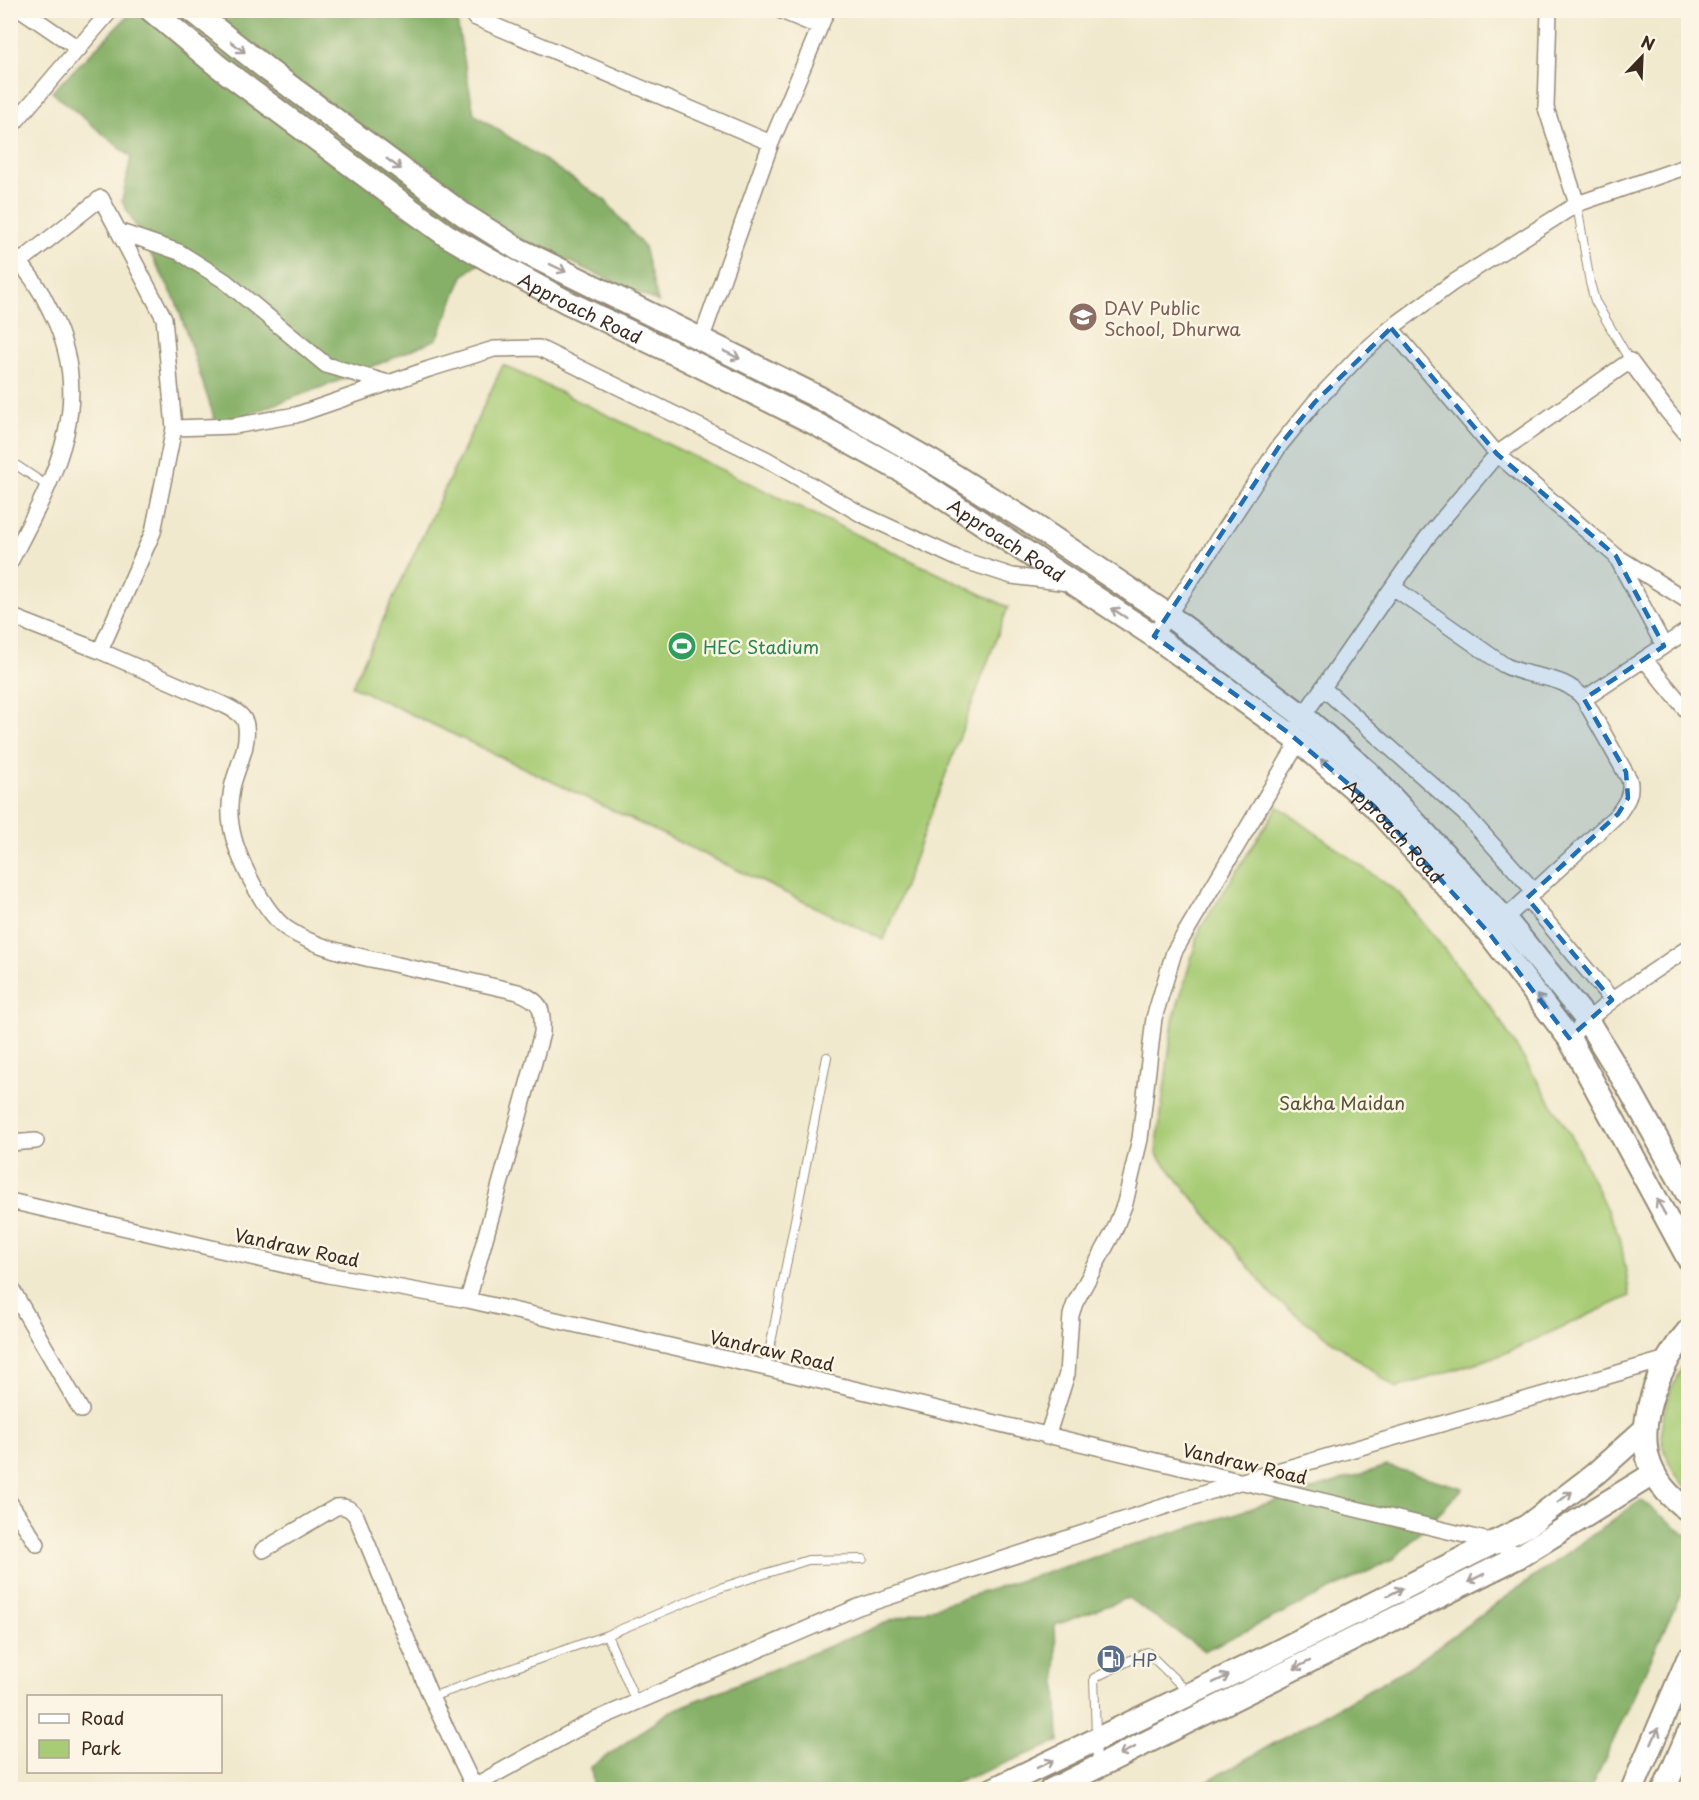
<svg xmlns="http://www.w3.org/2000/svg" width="1699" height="1800" viewBox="0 0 1699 1800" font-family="'Playpen Sans',sans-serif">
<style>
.green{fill:#a8cc76;stroke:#727b4a;stroke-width:1.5}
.forest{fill:#86b067;stroke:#606d42;stroke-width:1.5}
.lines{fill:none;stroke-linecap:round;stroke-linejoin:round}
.lane-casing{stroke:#968a76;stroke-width:10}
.street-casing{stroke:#968a76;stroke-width:18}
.secondary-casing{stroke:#968a76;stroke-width:26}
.lane{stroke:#fff;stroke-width:8}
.street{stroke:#fff;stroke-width:15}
.secondary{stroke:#fff;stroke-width:22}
.oneway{stroke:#a79f9a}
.marked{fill:#1f6fb2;fill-opacity:0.2;stroke:#1f6fb2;stroke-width:4.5;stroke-dasharray:12 8;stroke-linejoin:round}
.labels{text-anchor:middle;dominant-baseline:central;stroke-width:5;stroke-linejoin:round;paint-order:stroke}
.street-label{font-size:18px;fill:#3b2a1e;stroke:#fcf5e5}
.education-label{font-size:18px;fill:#785e54;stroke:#fcf5e5;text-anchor:start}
.leisure-label{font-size:18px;fill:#27864d;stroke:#fcf5e5;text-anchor:start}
.park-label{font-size:18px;fill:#565234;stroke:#fcf5e5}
.service-label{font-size:18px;fill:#4e5e75;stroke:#fcf5e5;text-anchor:start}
</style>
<rect width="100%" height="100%" fill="#fcf5e5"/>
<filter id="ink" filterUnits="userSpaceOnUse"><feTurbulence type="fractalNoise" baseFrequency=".0167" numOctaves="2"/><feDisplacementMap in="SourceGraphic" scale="12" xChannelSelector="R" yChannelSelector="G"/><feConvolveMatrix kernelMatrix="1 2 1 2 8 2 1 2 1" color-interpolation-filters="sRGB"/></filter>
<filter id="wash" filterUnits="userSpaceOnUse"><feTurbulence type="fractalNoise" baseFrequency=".008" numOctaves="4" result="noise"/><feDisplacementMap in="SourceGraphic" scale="24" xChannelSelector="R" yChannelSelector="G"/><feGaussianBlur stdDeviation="1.35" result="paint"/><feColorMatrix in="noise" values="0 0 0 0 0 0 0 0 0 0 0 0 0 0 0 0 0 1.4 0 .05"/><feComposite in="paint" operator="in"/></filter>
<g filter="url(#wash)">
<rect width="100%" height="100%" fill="#f1e9cd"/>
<path class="green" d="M 503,365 L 1008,607 L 884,940 L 352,686 Z
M 1278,806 L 1400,894 L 1494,1011 L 1571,1135 L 1620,1237 L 1630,1296 L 1501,1355 L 1396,1388 L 1274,1298 L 1156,1153 L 1173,1021 L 1200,929 Z
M 1688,1356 L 1688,1490 C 1646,1444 1661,1404 1688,1356 Z"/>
<path class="forest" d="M 133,11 L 449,11 L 457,21 L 474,114 L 605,200 L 644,247 L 658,302 L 512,235 L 463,276 L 437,339 L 346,378 L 217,426 L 176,301 L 122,201 L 131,157 L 52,92 Z
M 1387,1466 L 1463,1488 L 1394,1559 L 1204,1651 L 1128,1598 L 1055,1625 L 1059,1742 L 940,1789 L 594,1789 L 591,1767 L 669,1712 L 890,1621 Z
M 1641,1500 L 1688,1536 L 1688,1578 L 1591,1789 L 1201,1789 L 1200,1785 L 1409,1667 Z"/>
</g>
<g filter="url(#ink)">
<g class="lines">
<g class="lane-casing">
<path id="lane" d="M 1577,204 L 1590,283 L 1595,301 L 1630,361
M 10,461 L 49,487
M 766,1368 L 827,1057
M 607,1635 L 636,1702
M 431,1697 L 607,1635 L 720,1588 L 808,1560 L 863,1559
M 1097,1763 L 1094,1678 L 1147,1652 L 1189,1693"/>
</g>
<g class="street-casing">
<path id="street" d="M 22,10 L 79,49
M 477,10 L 474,17 L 771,143
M 779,10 L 820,27
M 1549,10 L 1546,108 L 1577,204
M 10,128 L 111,10
M 118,231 L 179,252 L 225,281 L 326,365 L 388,383
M 10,252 C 27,269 41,290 51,312 C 98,404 53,479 10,562
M 20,262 L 101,198 L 164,318 L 174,428 L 153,532 L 100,651
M 1391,328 L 1497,454 L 1616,556 L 1688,601
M 701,340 L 771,143 L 827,10
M 174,428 L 234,426 L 296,415 L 429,369 L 494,349 L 539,348 L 766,459 L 861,514 L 959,559 L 1012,576 L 1068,583
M 1616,556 L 1664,646
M 1393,587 L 1504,665 C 1532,680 1563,673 1584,699 L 1629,779 C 1633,793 1626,803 1618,814 L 1498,925
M 10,616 L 100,651 L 224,705 C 234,710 245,715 246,726 C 249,748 236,768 232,788 C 230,799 229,813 231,825 C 235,854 264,914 289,930 C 320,950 363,957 398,965 C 438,974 478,983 518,992 C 542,1002 543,1008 542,1033 L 468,1300
M 1154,636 L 1280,445 L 1315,402 L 1360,355 L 1391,328 L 1451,284 L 1577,204 L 1688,166
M 1644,659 L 1688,712
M 1323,688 L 1465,814 L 1534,891
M 1584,699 L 1688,630
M 1299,722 L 1426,539 L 1497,454 L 1630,361 L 1668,412 L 1688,435
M 1527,898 L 1612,1000
M 1569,1038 C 1604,1002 1647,976 1688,948
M 10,1143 L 36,1141
M 10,1201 L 328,1275 L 468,1300 L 766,1368 L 1494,1542 L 1520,1556
M 10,1286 L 81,1410
M 1047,1437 L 1067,1374 L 1071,1315 L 1075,1303 L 1114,1231 L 1125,1203 L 1140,1139 L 1154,1018 L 1174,952 L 1299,741
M 10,1503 L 37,1544
M 263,1550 L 336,1507 C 346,1506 350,1508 356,1516 L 431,1697 L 473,1785
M 467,1790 L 586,1724 L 858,1607 L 1239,1482 L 1667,1359"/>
</g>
<g class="secondary-casing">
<g id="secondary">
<path id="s1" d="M 151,10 L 218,66 L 410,209 L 446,235 L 489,260 L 567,302 L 682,357 L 814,423 L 904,472 L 1154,636 L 1299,741 L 1374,806 L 1489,933 L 1569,1038 L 1688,1258"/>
<path d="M 192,10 L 268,70 L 464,215 L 518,249 L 820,398 L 931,461 L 1029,522 L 1168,615 L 1303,716 L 1368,772 L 1505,919 L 1587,1020 L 1631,1092 L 1688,1195"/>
<path d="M 1688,1331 C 1673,1348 1662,1368 1654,1390 C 1637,1440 1643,1479 1688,1510"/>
<path d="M 992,1790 L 1273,1654 L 1527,1526 L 1595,1474 L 1644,1430"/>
<path d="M 1051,1790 L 1520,1556 L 1653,1474"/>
<path d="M 1632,1790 L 1688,1659"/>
<path d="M 1664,1790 L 1688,1734"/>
</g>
</g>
<use href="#lane" class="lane"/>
<use href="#street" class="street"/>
<use href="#secondary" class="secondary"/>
</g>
<defs><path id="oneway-shaft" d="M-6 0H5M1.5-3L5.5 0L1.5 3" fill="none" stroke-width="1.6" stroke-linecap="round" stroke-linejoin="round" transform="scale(1.5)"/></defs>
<g class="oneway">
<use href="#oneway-shaft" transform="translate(238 47) rotate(38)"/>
<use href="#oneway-shaft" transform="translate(394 164) rotate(36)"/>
<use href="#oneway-shaft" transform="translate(558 268) rotate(26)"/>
<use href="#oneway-shaft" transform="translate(732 355) rotate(26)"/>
<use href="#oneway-shaft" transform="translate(1119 613) rotate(-147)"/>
<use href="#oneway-shaft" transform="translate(1327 765) rotate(-139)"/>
<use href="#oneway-shaft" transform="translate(1542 1002) rotate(-127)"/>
<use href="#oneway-shaft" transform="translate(1661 1207) rotate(-119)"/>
<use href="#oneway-shaft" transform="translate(1565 1497) rotate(-37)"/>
<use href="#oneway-shaft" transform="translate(1476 1578) rotate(153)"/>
<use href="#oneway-shaft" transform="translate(1395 1592) rotate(-27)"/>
<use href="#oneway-shaft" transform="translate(1302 1665) rotate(153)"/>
<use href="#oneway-shaft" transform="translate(1221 1679) rotate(-26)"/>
<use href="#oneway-shaft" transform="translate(1655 1736) rotate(-66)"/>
<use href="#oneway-shaft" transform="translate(1127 1751) rotate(154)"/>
<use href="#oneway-shaft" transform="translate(1045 1764) rotate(-26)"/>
</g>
</g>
<path class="marked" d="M 1391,328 L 1497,454 L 1616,556 L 1664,646 L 1584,699 L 1626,772 L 1628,798 L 1618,814 L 1527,898 L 1612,1000 L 1569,1038 L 1489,933 L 1374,806 L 1290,734 L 1154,636 L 1280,445 L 1315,402 Z"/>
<defs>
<g id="school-disc" transform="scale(1.5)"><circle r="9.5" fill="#8d6e63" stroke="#fcf5e5"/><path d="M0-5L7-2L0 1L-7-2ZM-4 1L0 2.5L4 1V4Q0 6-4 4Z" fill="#fff"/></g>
<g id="stadium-disc" transform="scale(1.5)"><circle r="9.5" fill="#2e9e5b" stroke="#fcf5e5"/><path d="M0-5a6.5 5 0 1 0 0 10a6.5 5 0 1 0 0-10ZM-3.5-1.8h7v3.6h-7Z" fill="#fff"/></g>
<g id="fuel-disc" transform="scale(1.5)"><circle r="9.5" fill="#5c6f8a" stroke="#fcf5e5"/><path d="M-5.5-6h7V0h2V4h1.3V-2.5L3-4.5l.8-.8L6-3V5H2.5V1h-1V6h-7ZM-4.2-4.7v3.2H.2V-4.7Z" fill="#fff"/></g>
</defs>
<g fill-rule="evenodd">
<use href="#school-disc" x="1083" y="317"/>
<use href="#stadium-disc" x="682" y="646"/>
<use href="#fuel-disc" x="1111" y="1659"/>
</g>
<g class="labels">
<g class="street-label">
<text stroke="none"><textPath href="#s1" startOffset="524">Approach Road</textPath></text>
<text stroke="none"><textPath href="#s1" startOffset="1010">Approach Road</textPath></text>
<text stroke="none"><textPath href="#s1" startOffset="1496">Approach Road</textPath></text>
<text transform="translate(297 1247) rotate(12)">Vandraw Road</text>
<text transform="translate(772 1350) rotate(13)">Vandraw Road</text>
<text transform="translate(1245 1463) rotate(13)">Vandraw Road</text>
</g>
<g class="education-label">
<text x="1104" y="307">DAV Public<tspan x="1104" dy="21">School, Dhurwa</tspan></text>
</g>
<g class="leisure-label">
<text x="703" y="646">HEC Stadium</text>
</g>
<g class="park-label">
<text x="1342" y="1102">Sakha Maidan</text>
</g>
<g class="service-label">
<text x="1132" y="1659">HP</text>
</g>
</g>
<rect width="1699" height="1800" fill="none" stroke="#fcf5e5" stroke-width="36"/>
<rect x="27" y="1695" width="195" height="78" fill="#fcf5e5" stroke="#afa495" stroke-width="1.5"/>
<rect x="39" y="1714" width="30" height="9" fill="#ffffff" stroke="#afa495" stroke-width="1.5"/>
<text x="81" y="1725" font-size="18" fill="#3b2a1e">Road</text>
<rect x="39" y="1740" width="30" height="18" fill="#a8cc76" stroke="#afa495" stroke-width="1.5"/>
<text x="81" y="1755" font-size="18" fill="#3b2a1e">Park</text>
<g transform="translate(1642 57) rotate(23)" stroke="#fcf5e5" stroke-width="4.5" paint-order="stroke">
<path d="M0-4.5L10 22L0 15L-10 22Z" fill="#3b2a1e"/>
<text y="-9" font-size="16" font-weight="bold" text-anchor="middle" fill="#3b2a1e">N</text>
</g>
</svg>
